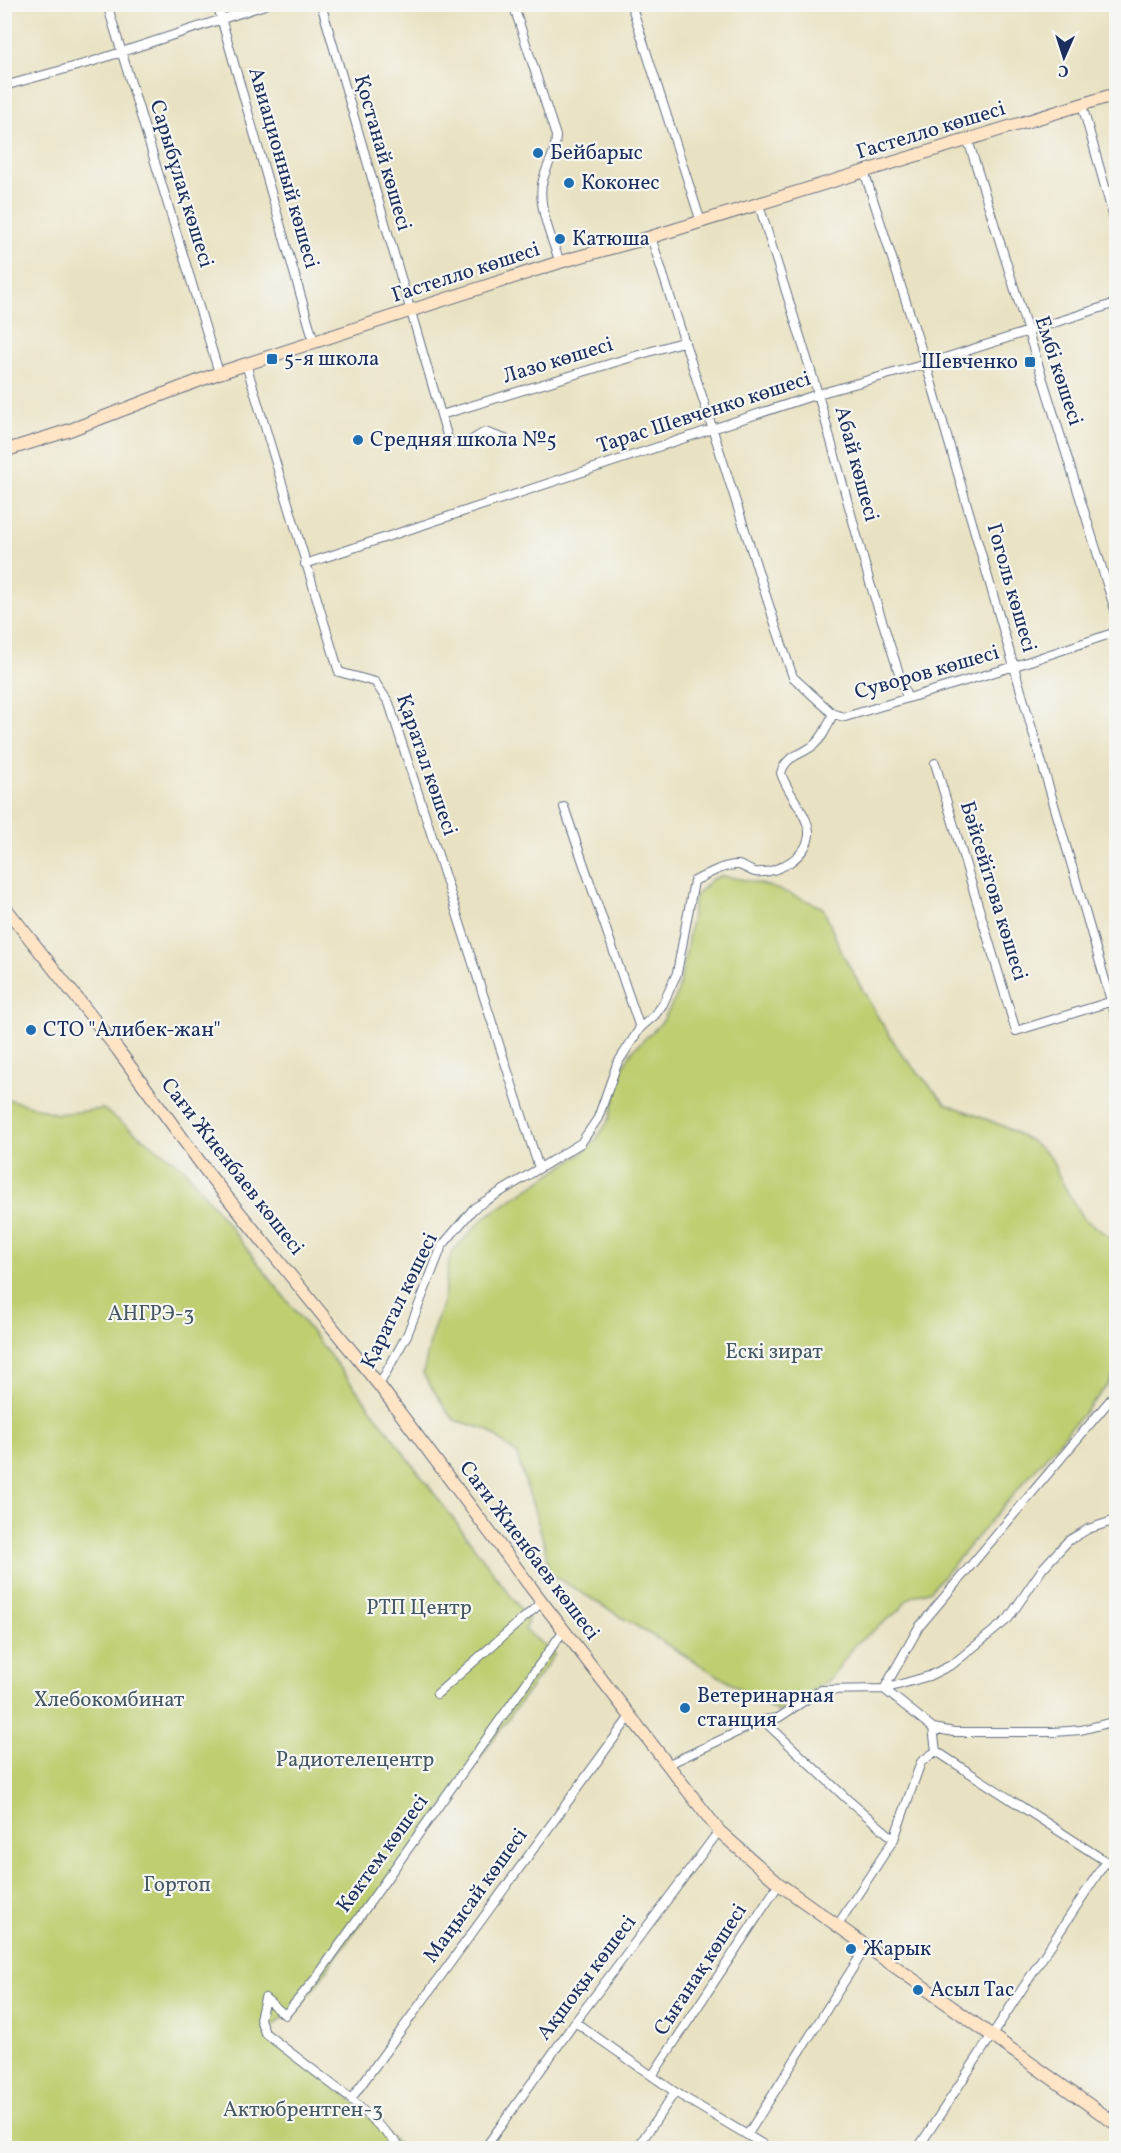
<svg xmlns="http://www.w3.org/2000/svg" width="1121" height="2153" viewBox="0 0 1121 2153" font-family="Vollkorn,serif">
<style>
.green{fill:#bece70;stroke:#6c7e67;stroke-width:1.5}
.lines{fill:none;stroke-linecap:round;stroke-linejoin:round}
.street-casing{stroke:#636e81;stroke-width:10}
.secondary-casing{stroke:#636e81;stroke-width:14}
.street{stroke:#fff;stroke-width:8}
.secondary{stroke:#ffe4c6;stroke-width:12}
.poi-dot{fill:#1f6fb2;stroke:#f6f6f2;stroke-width:2}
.labels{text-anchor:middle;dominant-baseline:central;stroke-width:4.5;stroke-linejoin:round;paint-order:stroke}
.street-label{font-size:21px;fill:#1b2f5e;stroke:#f6f6f2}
.poi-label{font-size:21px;fill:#1b2f5e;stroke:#f6f6f2;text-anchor:start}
.park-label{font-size:21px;fill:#445762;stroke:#f6f6f2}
</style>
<rect width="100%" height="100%" fill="#f6f6f2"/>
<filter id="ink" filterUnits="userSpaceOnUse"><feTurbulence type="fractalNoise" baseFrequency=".0167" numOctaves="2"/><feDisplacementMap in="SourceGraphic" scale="12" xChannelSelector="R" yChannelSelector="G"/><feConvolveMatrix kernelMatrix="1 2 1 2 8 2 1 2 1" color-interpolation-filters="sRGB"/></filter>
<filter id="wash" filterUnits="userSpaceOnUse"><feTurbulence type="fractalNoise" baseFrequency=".008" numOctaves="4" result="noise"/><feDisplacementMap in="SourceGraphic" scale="24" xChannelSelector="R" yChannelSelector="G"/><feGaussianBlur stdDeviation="1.35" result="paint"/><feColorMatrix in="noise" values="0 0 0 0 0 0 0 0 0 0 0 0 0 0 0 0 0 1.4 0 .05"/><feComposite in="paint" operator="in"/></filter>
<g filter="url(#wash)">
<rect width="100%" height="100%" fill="#e9e2c2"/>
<path class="green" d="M 720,876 C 755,879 791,893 823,908 L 842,953 L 878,1017 L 901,1053 L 945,1103 L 1003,1126 L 1029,1140 L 1050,1156 L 1061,1180 L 1082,1217 L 1116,1242 L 1116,1371 L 1107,1386 L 931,1590 C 919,1594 906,1596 901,1609 L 856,1644 L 829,1680 L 778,1712 L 549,1573 L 544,1542 L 517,1455 L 488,1430 L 455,1420 L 448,1413 L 423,1374 L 432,1333 L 443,1302 L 449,1260 L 453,1251 L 485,1217 L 584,1152 L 598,1137 L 610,1118 L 623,1067 L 632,1051 L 662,1022 L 677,995 L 684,964 L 695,896 L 711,880 Z
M 4,1098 L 57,1114 L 103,1109 L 184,1168 L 366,1402 L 528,1619 L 525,1630 L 555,1654 L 305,2000 L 266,2032 L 351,2099 L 402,2148 L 5,2148 Z"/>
</g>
<g filter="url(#ink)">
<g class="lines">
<g class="street-casing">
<path id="street" d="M 107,4 L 219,373
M 217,4 L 314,342
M 321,4 L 449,442 L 465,444 L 485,432 L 505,439
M 513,4 L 556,136 C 556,154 547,164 543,180 C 536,202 552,241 560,262
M 631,4 L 701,222
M 4,86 L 91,62 L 268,4
M 1082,105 L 1116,226
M 968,140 L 1116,613
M 864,171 L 926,364 L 1116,1018
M 759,205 L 818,394 L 870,583 L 907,698
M 651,237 L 777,630 L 793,677 L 833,714 L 845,717 L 1015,666 L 1116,632
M 246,364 L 339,672 L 375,682 L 389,703 L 539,1168
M 441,415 L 685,341
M 305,564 L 818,394 L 926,364 L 1116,303
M 935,763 L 1016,1031 L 1116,1000
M 564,807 L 640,1028
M 379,1385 L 407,1335 L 442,1246 L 474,1208 L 581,1143 L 598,1118 L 617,1064 L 640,1028 L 655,1015 L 663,1004 L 677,973 L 694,881 C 707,875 724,864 738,865 C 744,866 750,871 755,872 C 776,875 811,855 809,831 C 807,813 786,791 781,773 C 787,753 803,756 816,743 C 825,735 828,724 833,714
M 884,1689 L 919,1627 L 1116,1393
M 884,1689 L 933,1728 L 954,1732 L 1054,1732 L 1081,1730 L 1116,1721
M 437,1694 L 542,1602
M 763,1720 L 847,1799 L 894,1839
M 933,1728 L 936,1751
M 936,1751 L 1116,1868
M 669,1764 L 763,1720 L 778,1718 L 821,1690 L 884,1689 L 929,1676 L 953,1664 L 1008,1619 L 1043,1568 L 1068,1541 L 1088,1529 L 1116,1520
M 837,1926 L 894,1839 L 921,1762 L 936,1751
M 575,2022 L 675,2092 L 769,2148
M 652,2076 L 779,1884
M 351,2099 L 631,1715
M 748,2134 L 866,1947
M 402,2148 L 351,2099 L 265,2033 L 260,2019 L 265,1998 L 285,2015 L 316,1978 L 564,1630
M 485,2148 L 575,2022 L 719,1831
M 637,2148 L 675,2092
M 918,2148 L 1106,1861"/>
</g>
<g class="secondary-casing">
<path id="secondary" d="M 4,451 L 70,430 L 219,373 L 560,262 L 651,237 L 1116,94
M 4,906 L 118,1050 L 210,1176 L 379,1385 L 542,1602 L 719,1831 L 779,1884 L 1116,2124"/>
</g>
<use href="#street" class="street"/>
<use href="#secondary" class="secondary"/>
</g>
</g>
<g class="poi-dot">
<circle cx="538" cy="153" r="6"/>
<circle cx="569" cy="183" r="6"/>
<circle cx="560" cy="239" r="6"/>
<rect x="266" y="353" width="12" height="12" rx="3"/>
<rect x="1024" y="356" width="12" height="12" rx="3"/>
<circle cx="358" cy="440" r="6"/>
<circle cx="31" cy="1030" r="6"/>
<circle cx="685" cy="1708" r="6"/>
<circle cx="851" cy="1949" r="6"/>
<circle cx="918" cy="1990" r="6"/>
</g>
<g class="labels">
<g class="street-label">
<text transform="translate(931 131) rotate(-17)">Гастелло көшесі</text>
<text transform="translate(382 153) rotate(74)">Қостанай көшесі</text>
<text transform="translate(283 168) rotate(74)">Авиационный көшесі</text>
<text transform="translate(181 184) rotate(73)">Сарыбұлақ көшесі</text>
<text transform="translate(466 273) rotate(-18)">Гастелло көшесі</text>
<text transform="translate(558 361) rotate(-17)">Лазо көшесі</text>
<text transform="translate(1058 371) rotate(72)">Ембі көшесі</text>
<text transform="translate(704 413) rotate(-18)">Тарас Шевченко көшесі</text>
<text transform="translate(856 464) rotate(75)">Абай көшесі</text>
<text transform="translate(1011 588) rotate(74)">Гоголь көшесі</text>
<text transform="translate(927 673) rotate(-16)">Суворов көшесі</text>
<text transform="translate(426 765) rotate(71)">Қаратал көшесі</text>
<text transform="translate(993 891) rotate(73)">Бәйсейітова көшесі</text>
<text transform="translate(232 1167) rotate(52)">Сағи Жиенбаев көшесі</text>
<text transform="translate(400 1301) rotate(-64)">Қаратал көшесі</text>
<text transform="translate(529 1551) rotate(53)">Сағи Жиенбаев көшесі</text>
<text transform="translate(383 1854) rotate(-54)">Көктем көшесі</text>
<text transform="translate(476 1896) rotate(-54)">Маңысай көшесі</text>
<text transform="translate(701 1970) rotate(-57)">Сығанақ көшесі</text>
<text transform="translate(587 1978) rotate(-53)">Ақшоқы көшесі</text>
</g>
<g class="poi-label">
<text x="550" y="153">Бейбарыс</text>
<text x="581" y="183">Коконес</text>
<text x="572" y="239">Катюша</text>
<text x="284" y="359">5-я школа</text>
<text x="1018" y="362" text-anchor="end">Шевченко</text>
<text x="370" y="440">Средняя школа №5</text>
<text x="43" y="1030">СТО "Алибек-жан"</text>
<text x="697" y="1696">Ветеринарная<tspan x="697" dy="24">станция</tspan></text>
<text x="863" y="1949">Жарык</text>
<text x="930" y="1990">Асыл Тас</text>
</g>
<g class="park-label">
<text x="151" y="1314">АНГРЭ-3</text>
<text x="774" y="1352">Ескі зират</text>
<text x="419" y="1608">РТП Центр</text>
<text x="109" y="1700">Хлебокомбинат</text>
<text x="355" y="1760">Радиотелецентр</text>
<text x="177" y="1885">Гортоп</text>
<text x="303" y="2110">Актюбрентген-3</text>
</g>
</g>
<rect width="1121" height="2153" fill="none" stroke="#f6f6f2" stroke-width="24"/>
<g transform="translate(1064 57) rotate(183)" stroke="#f6f6f2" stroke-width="4.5" paint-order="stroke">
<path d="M0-4.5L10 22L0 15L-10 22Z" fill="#1b2f5e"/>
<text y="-9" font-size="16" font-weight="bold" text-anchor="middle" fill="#1b2f5e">С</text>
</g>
</svg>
